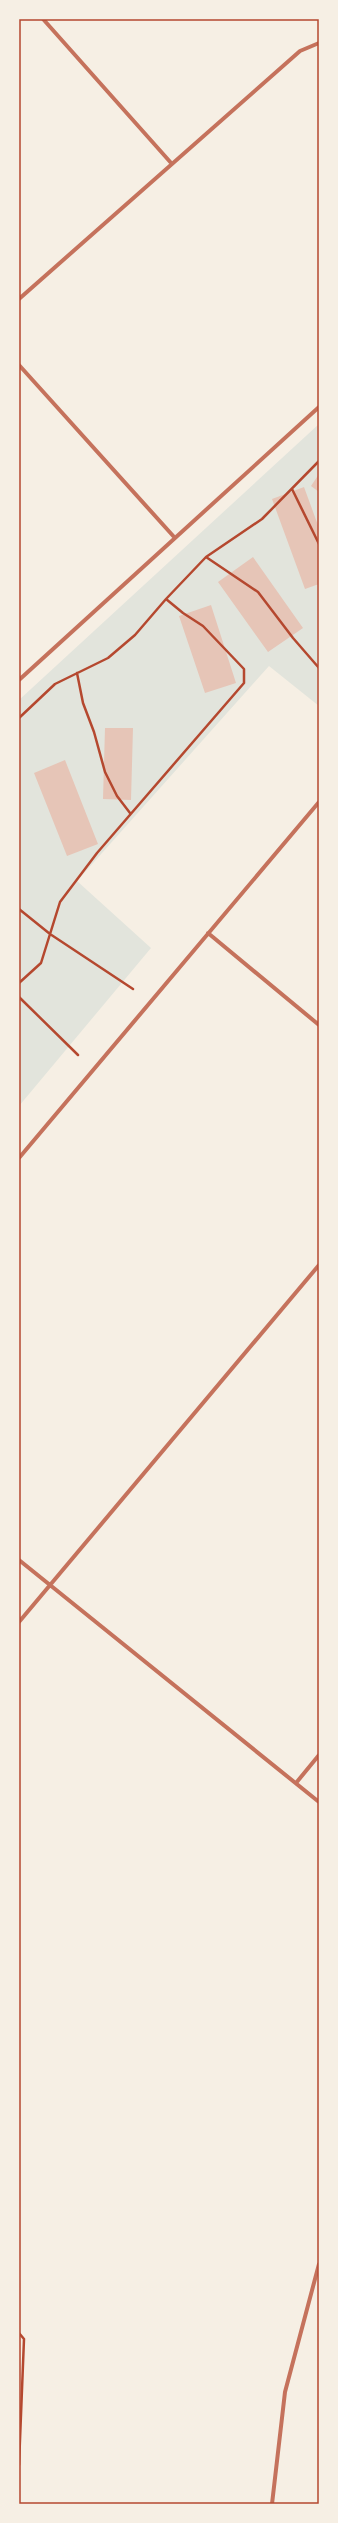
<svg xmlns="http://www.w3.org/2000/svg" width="338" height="2523" viewBox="0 0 338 2523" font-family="'Asap Condensed',sans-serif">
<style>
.green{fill:#e2e4dc}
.building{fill:#e6c5b7}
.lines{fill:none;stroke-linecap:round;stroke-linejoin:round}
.path{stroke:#b5482f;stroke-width:2.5}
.minor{stroke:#c5725c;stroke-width:4}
.neatline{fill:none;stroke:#b5482f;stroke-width:1.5}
</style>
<rect width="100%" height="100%" fill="#f6efe4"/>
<path class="green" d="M 319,424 L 319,706 L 269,666 L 77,881 L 151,948 L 19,1106 L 19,700 Z"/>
<path class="building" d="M 319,474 L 319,492 L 311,486 Z
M 304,487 L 319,528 L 319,584 L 305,589 L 272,499 Z
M 253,557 L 303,628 L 268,652 L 218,582 Z
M 211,605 L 236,683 L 205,693 L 179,616 Z
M 105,728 L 133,728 L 131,800 L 103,799 Z
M 65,760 L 98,844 L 67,856 L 34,773 Z"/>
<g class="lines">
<path class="path" d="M 292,489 L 319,544
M 206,557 L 258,592 L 293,638 L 319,668
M 77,673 L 83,703 L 94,732 L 105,772 L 117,796 L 130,813
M 19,718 L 55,684 L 108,658 L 135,635 L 166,599 L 206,557 L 262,519 L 319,461
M 19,909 L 50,934 L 133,989
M 19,983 L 41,963 L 60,902 L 97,853 L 244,683 L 244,669 L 203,626 L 183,613 L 166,599
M 19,997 L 78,1055
M 19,2333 L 24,2339 L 19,2465"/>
<path class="minor" d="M 43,19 L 172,164
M 19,299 L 300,51 L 319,43
M 19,365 L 175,538
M 19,680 L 319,407
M 208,933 L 319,1025
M 19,1158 L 319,802
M 19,1560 L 319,1802
M 19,1622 L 319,1265
M 296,1783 L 319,1755
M 272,2504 L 285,2392 L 319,2264"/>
</g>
<rect width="338" height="2523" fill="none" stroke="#f6efe4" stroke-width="40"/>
<rect x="20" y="20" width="298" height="2483" class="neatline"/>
</svg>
